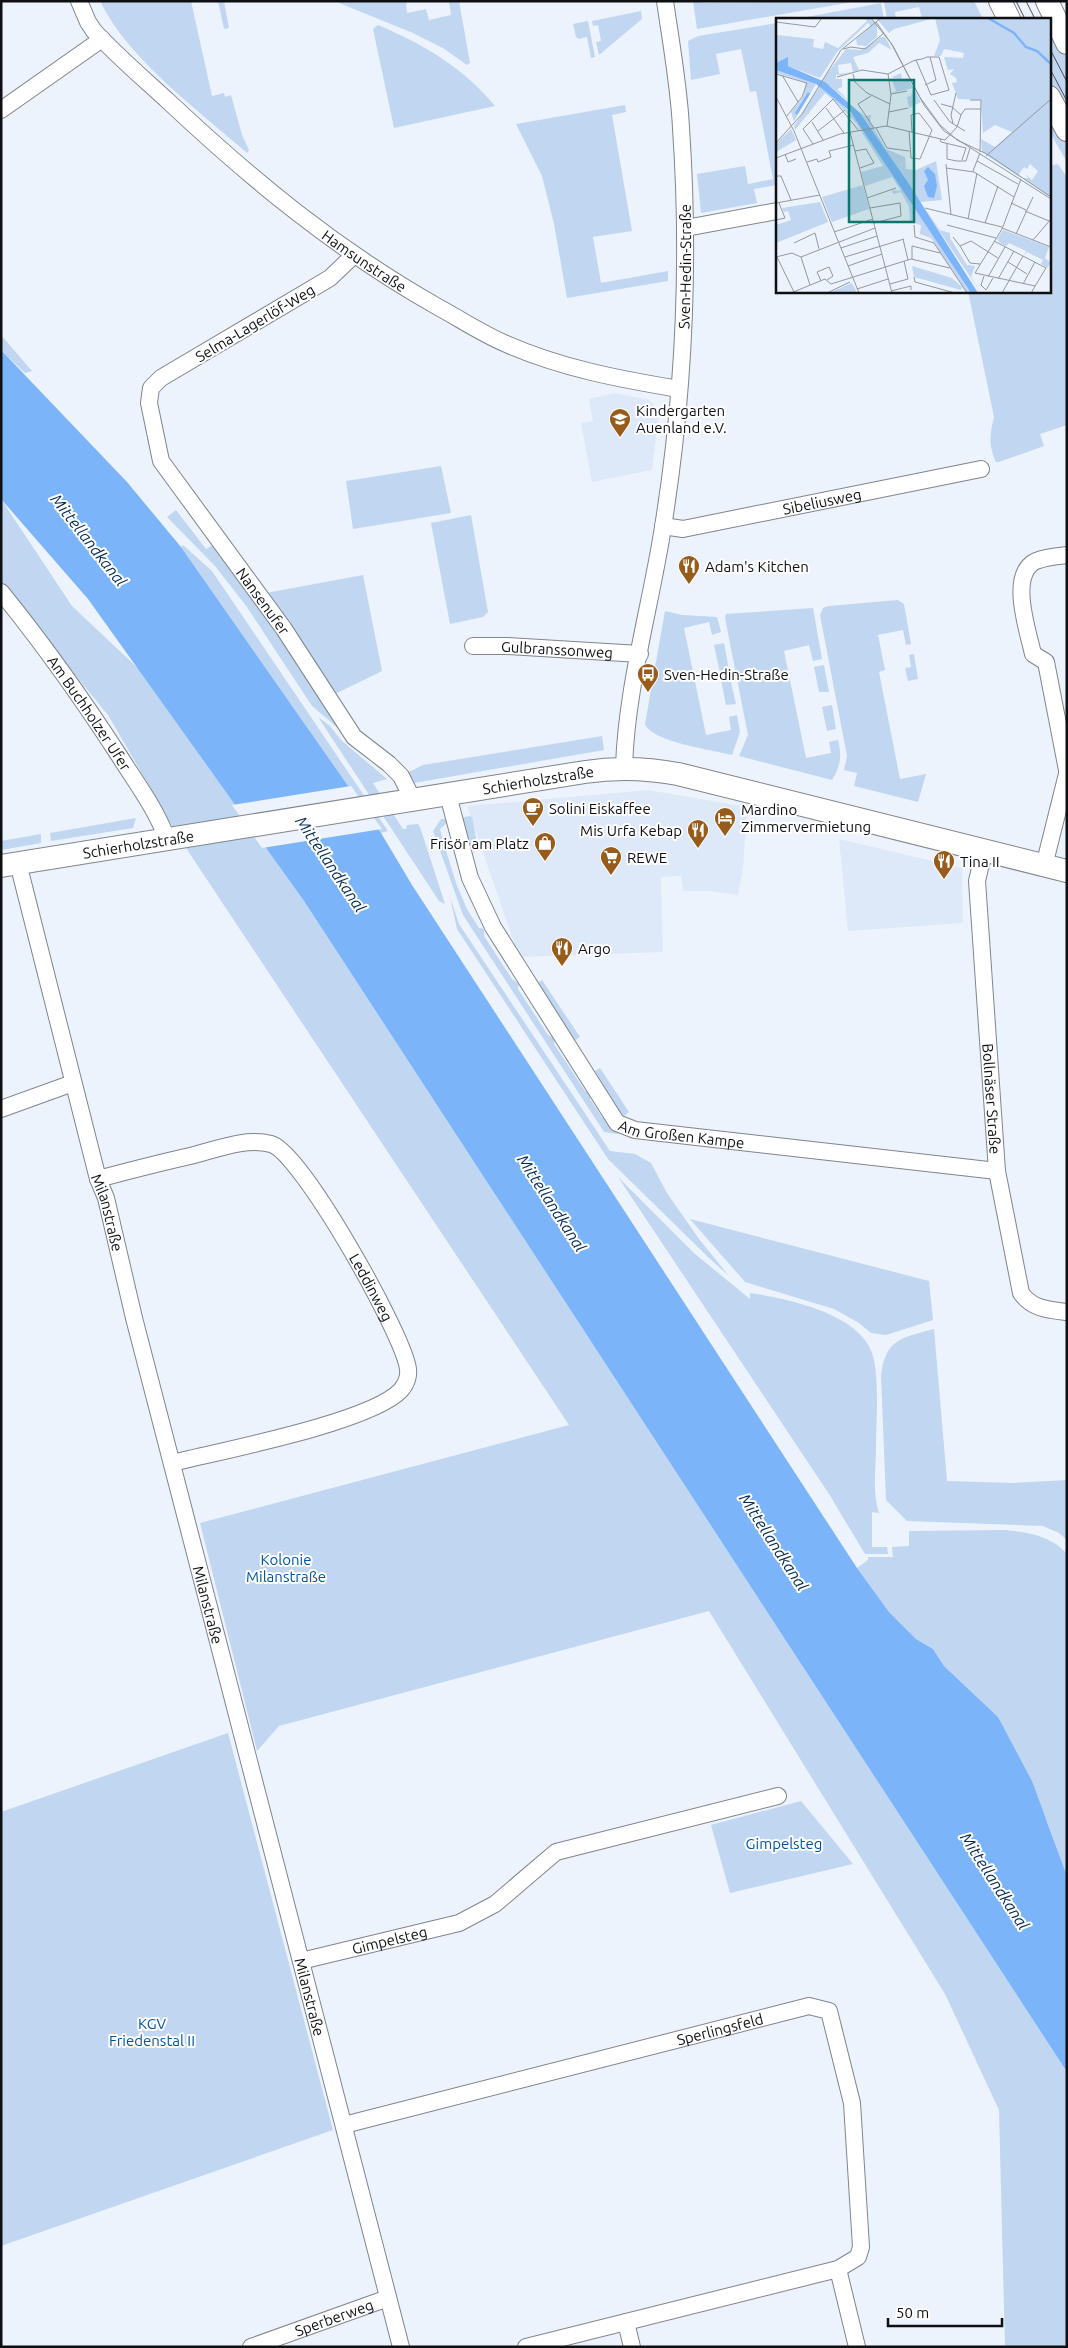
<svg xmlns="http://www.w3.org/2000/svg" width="1068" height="2348" viewBox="0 0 1068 2348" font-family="Ubuntu,sans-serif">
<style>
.built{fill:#dde9f8}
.green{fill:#c0d6f1}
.water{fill:#7cb4fa}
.pier{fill:#ecf3fc}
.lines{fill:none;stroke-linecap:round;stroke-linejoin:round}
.street-casing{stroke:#7e858c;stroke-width:18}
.secondary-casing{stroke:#7e858c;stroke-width:24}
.street{stroke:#fff;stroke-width:16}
.secondary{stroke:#fff;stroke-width:22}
.tram{stroke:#4d5055;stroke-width:1}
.labels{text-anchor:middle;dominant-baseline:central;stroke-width:4;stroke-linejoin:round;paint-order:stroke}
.street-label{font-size:15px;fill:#0d0f12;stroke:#fff}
.poi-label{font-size:15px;fill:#0d0f12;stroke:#fff;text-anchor:start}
.park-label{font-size:15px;fill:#0054a5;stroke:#fff}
.water-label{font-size:16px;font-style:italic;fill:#012853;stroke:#fff}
.inset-river{fill:none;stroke:#7cb4fa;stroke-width:2.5}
.inset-road{fill:none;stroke:#93989e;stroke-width:1}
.view{fill:#0f766e;fill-opacity:0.15;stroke:#0f766e;stroke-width:2.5}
.inset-edge{fill:none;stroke:#0d0f12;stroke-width:2.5}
</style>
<rect width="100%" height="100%" fill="#ecf3fc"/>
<path class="built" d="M 615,393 L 649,400 L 657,408 L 659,413 L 652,470 L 592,482 L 581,423 L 593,421 L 589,399 Z
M 648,790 L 747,807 L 743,868 L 738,895 L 709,891 L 683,891 L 681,876 L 661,877 L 663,952 L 519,957 L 467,806 Z
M 839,839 L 962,868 L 963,923 L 848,931 Z"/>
<path class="green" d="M 100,1 L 191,1 L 212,96 L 224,93 L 225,97 L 231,95 L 242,135 L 249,150 L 247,153 C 198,110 128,59 100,1 Z
M 218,1 L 224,1 L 229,28 L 224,29 Z
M 339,1 L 406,1 L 407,13 L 426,9 L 429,20 L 451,15 L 449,1 L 459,1 L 470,63 L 467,65 L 443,48 L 413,33 L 339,3 Z
M 693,1 L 704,3 L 858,1 L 697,29 Z
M 974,1 L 983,19 L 922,19 L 919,7 L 895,12 L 896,19 L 887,19 L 884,2 Z
M 881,3 L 884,19 L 796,19 Z
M 641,11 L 642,19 L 599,55 L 596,42 L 601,41 L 598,25 L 593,26 L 592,21 Z
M 588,21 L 595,57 L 591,58 L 587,37 L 579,39 L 576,37 L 573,24 Z
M 1049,21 L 1067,58 L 1067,115 L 1049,81 Z
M 777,23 L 777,185 L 754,189 L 757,203 L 701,213 L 697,174 L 745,166 L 748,184 L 773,179 L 756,91 L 750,92 L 741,49 L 716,54 L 720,74 L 691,80 L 688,41 L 698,36 Z
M 378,25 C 423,44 464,68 495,106 L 394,128 L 373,29 Z
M 625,105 L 626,112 L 612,115 L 632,231 L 593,237 L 601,283 L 668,271 L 668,281 L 567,298 L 554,224 L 542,176 L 516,124 Z
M 1049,113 L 1067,144 L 1067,162 L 1049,131 Z
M 1058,164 L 1067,177 L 1067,425 L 1040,434 L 1044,446 L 999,462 L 996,462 C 988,445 990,433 994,417 L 968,291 L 1049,291 L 1049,166 Z
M 1,335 L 32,371 L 25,373 L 1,350 Z
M 441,466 L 451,513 L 353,529 L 346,481 Z
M 1,499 L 72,606 L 143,673 L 304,901 L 1067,2072 L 1067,2347 L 1005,2347 L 999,2110 L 945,1994 L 709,1611 L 279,1726 L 257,1751 L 200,1523 L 569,1425 L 178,836 L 108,715 L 1,585 Z
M 176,510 L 206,549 L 216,543 L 346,735 L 312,706 L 247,607 L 215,566 L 167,517 Z
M 471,515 L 488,612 L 483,617 L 450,624 L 431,523 Z
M 183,545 L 212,571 L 388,831 L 381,833 L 181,547 Z
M 363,575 L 382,671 L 335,694 L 266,593 Z
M 898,600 L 904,604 L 911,644 L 906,645 L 903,630 L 878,635 L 885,670 L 879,672 L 900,779 L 926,774 L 918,802 L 854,786 L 857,773 L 844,770 L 847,756 L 820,615 L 823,608 L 828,606 Z
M 813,608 L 822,659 L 813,661 L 809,645 L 784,651 L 806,758 L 831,753 L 829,742 L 838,740 C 842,755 841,766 832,780 L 739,756 L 748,735 L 725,618 L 726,614 Z
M 665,611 L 682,615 L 717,617 L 721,632 L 712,635 L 709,622 L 684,628 L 706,735 L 731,730 L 729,717 L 737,715 L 740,732 L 732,755 C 713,750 652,742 645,724 Z
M 724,643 L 729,670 L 720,673 L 714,645 Z
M 914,654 L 918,679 L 908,681 L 905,668 L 911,667 L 909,655 Z
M 824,665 L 829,692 L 819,692 L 814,667 Z
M 730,678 L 736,704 L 726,705 L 721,680 Z
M 832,705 L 836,729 L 827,731 L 822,707 Z
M 318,717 L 329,725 L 342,741 L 387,779 L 373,783 L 403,829 L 406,829 L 407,825 L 418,824 L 420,827 L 445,904 L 439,901 Z
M 602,736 L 604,750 L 414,783 L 407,773 L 423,765 Z
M 469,816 L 472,817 L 477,843 L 466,846 L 461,818 Z
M 136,818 L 133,828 L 51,841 L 50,833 Z
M 441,819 L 445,819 L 447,823 L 440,829 L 442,838 L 457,886 L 467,909 L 479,928 L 484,929 L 484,936 L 512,979 L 519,984 L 518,989 L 548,1035 L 555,1038 L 554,1044 L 585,1091 L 592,1095 L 590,1099 L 602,1117 L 607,1119 L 619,1132 L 618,1134 L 604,1132 L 463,915 L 433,831 Z
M 41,834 L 41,843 L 1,850 L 1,841 Z
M 450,897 L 459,924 L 610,1151 L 635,1154 L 651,1163 L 667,1193 L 699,1239 L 729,1276 L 708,1257 L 608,1159 L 457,929 Z
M 542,980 L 580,1037 L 574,1041 L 537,984 Z
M 600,1068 L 629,1112 L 623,1117 L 595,1071 Z
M 618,1177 L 695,1254 L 750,1299 L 750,1293 C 785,1298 859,1313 872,1353 C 880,1376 876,1422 876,1448 C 876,1469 872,1491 879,1513 L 872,1512 L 872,1547 L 887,1547 L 888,1554 L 865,1554 L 829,1494 Z
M 690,1219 L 929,1281 L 933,1320 L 886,1335 L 871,1333 L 859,1323 L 834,1309 L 745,1282 Z
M 934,1329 L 947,1481 L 1013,1483 L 1067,1480 L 1067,1540 L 1059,1533 L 1043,1526 L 907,1521 L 886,1500 L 881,1375 C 886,1338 902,1338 934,1329 Z
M 1005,1530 C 1027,1532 1052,1536 1067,1554 L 1067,1876 L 1047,1821 L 998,1717 L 944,1666 L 933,1649 L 916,1639 L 889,1612 L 857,1568 L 868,1560 L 868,1557 L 893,1557 L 892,1547 L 909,1546 L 909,1531 Z
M 228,1733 L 333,2130 L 1,2246 L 1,1812 Z
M 801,1801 L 853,1864 L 730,1893 L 711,1825 Z"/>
<path class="water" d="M 1,350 L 127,482 L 181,547 L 381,833 L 412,885 L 857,1568 L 889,1612 L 916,1639 L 933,1649 L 944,1666 L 998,1717 L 1032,1781 L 1067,1876 L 1067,2072 L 304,901 L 88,599 L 1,499 Z"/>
<path class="pier" d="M 351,786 L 382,829 L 262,848 L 232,805 Z"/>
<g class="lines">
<g class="street-casing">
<g id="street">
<path id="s1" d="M 79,1 L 88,22 L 94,31 C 117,56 143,78 168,101 C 252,180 337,250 438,307 C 460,319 481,333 504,343 C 560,368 619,379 679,389"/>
<path d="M 1,110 L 102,39"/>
<path d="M 686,228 L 777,211"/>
<path id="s2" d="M 353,256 L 330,278 L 161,378 L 151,388 L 149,403 L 161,461 L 284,629 L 354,737 L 389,764 L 401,776 L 413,800"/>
<path id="s3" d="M 663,526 L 683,529 L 981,469"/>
<path d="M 1067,555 C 1057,556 1045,557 1036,561 C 1008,574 1028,631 1033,654 L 1046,662 L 1067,770"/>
<path id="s4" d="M 1,592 C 44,645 83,700 120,757 C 137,784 156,809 167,839"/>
<path id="s5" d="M 473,646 L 507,646 L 640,654"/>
<path id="s6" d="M 624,768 C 626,689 651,605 663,527 C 684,396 690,260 681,128 C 679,86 671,43 665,1"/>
<path id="s7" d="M 448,795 L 470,878 L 493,927 L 617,1123 L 635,1130 L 997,1171"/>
<path id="s8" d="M 984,851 L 977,881 L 997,1171 L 1021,1293 C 1032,1309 1049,1310 1067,1312"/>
<path id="s9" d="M 18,863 L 98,1179 L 106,1198 L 134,1318 L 401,2347"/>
<path d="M 1044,866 L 1067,774"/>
<path d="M 1,1109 L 73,1083"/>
<path id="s10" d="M 98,1179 C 128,1171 159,1163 190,1156 C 215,1150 245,1137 271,1144 C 301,1152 404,1335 408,1369 C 409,1377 406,1384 401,1390 C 372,1422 220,1451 172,1463"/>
<path id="s11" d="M 301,1961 L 459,1923 L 495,1904 L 556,1852 L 778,1796"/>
<path id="s12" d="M 344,2125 L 809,2006 L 829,2011 L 852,2103 L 861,2247 L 858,2257 L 838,2269 L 526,2347"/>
<path d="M 838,2269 L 857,2347"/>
<path d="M 626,2322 L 632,2347"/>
<path id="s13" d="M 251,2347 L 388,2298"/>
</g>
</g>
<g class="secondary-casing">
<g id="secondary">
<path d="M 1000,1 L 1009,19"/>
<path d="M 1047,1 L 1067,43"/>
<path d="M 1049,97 L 1067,130"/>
<path id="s14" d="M 1,866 L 585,772 C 617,767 646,768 678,774 L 1067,871"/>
</g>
</g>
<use href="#street" class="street"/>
<use href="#secondary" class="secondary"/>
<path class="tram" d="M 1016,1 L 1025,19
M 1026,1 L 1035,19
M 1049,47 L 1067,82
M 1049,67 L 1067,101"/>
</g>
<defs>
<g id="school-pin" transform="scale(1.125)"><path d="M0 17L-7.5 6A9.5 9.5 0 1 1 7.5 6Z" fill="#975c1c" stroke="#fff"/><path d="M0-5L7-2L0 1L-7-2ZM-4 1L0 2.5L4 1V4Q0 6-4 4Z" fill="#fff"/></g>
<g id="restaurant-pin" transform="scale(1.125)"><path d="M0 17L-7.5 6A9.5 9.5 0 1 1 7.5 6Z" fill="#975c1c" stroke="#fff"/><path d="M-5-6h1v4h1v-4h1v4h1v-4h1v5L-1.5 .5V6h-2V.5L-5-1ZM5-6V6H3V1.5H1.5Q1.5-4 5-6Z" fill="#fff"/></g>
<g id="bus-pin" transform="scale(1.125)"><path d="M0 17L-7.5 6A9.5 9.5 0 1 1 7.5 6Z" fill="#975c1c" stroke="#fff"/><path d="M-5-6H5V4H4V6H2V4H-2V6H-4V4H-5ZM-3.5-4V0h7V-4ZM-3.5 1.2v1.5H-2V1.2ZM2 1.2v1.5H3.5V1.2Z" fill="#fff"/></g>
<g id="cafe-pin" transform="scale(1.125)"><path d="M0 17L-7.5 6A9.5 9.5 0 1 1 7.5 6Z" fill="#975c1c" stroke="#fff"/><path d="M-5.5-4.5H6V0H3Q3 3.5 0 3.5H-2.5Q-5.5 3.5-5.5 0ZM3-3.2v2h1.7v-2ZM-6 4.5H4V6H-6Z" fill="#fff"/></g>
<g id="hotel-pin" transform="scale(1.125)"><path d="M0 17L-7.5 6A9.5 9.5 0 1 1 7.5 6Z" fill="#975c1c" stroke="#fff"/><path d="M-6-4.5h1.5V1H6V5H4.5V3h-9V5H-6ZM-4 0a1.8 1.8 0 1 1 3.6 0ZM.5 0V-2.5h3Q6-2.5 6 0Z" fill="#fff"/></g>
<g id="shop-pin" transform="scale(1.125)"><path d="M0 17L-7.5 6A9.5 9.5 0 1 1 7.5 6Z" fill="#975c1c" stroke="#fff"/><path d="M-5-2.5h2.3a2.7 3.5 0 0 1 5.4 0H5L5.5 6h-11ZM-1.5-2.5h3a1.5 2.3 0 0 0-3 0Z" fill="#fff"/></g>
<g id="supermarket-pin" transform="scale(1.125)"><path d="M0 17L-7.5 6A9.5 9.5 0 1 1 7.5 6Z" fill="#975c1c" stroke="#fff"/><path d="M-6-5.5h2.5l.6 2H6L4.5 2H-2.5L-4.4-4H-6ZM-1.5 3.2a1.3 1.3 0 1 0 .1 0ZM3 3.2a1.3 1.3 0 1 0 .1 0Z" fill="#fff"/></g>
</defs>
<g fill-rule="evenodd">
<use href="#school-pin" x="620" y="419"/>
<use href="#restaurant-pin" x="689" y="566"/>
<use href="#bus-pin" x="648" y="674"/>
<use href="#cafe-pin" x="533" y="808"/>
<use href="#hotel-pin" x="725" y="818"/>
<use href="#restaurant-pin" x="698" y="830"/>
<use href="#shop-pin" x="545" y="843"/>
<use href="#supermarket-pin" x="611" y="857"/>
<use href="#restaurant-pin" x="944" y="861"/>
<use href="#restaurant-pin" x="562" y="948"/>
</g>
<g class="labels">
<g class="street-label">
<text stroke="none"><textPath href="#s1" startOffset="389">Hamsunstraße</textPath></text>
<text stroke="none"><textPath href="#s6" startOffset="506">Sven-Hedin-Straße</textPath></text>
<text transform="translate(255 323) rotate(-31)">Selma-Lagerlöf-Weg</text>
<text stroke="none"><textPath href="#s3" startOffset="162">Sibeliusweg</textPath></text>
<text stroke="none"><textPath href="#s2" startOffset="490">Nansenufer</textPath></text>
<text stroke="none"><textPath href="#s5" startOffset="84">Gulbranssonweg</textPath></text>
<text stroke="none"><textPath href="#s4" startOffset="150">Am Buchholzer Ufer</textPath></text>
<text stroke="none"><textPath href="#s14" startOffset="544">Schierholzstraße</textPath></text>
<text stroke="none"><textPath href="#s14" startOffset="139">Schierholzstraße</textPath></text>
<text stroke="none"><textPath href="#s8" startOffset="249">Bollnäser Straße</textPath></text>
<text stroke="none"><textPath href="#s7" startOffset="438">Am Großen Kampe</textPath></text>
<text stroke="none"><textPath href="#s9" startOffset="361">Milanstraße</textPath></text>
<text stroke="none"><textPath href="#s10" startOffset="354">Leddinweg</textPath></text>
<text stroke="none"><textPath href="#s9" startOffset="766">Milanstraße</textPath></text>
<text stroke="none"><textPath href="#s11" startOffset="91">Gimpelsteg</textPath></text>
<text stroke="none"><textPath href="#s9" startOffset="1171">Milanstraße</textPath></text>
<text stroke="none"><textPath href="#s12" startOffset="388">Sperlingsfeld</textPath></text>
<text stroke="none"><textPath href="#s13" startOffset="88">Sperberweg</textPath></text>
</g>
<g class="poi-label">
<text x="636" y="410">Kindergarten<tspan x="636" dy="17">Auenland e.V.</tspan></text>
<text x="705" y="566">Adam's Kitchen</text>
<text x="664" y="674">Sven-Hedin-Straße</text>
<text x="549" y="808">Solini Eiskaffee</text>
<text x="741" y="809">Mardino<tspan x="741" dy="17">Zimmervermietung</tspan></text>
<text x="682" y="830" text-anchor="end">Mis Urfa Kebap</text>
<text x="529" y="843" text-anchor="end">Frisör am Platz</text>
<text x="627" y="857">REWE</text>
<text x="960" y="861">Tina II</text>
<text x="578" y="948">Argo</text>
</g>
<g class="park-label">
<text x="286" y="1559">Kolonie<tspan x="286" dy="17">Milanstraße</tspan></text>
<text x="784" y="1843">Gimpelsteg</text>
<text x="152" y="2023">KGV<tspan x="152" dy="17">Friedenstal II</tspan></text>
</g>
<g class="water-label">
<text transform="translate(89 540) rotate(52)">Mittellandkanal</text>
<text transform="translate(331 864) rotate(56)">Mittellandkanal</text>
<text transform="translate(552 1203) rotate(57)">Mittellandkanal</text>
<text transform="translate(774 1542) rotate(57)">Mittellandkanal</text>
<text transform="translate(995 1881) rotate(57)">Mittellandkanal</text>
</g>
</g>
<g transform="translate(776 18)">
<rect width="275" height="275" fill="#ecf3fc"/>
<path d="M 88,0 L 94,0 L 101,7 L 101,19 L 90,28 L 81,27 L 80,21 L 95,8 L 92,5 L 61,34 L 44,60 L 12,48 L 8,42 L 0,45 L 0,17 L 38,21 L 37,29 L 47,31 L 49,24 L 62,30 L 91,3 ZM 100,0 L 275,0 L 275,180 L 247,160 L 252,160 L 250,157 L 256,162 L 262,153 L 254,146 L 251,151 L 248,149 L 243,156 L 245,160 L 206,134 L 205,121 L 219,129 L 236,114 L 219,107 L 207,115 L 205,82 L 182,81 L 176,65 L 181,64 L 180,60 L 174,56 L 178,51 L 172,52 L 168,39 L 187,40 L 188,35 L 168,31 L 165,38 L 158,38 L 164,22 L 159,0 L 118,11 L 113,15 ZM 105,19 L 109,19 L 116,32 L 103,25 L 92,35 L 77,39 L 83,52 L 77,54 L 75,45 L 62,47 L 63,56 L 76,54 L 65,57 L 60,57 L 60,61 L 66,61 L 66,69 L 61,71 L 75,85 L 46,62 L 70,31 L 85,32 ZM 0,52 L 40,66 L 18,103 L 15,94 L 27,79 L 30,64 L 0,55 ZM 125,55 L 126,61 L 132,60 L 145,84 L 133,90 L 131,79 L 135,78 L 137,70 L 116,75 L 120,73 L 115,60 L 121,61 L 116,59 ZM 44,68 L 61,81 L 82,103 L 195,275 L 191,275 L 155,220 L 144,216 L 145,207 L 134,204 L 133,189 L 125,174 L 117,176 L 116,172 L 125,173 L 116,159 L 89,168 L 85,154 L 107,148 L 80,105 L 62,86 L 49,75 L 19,112 L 18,108 ZM 83,93 L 89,98 L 95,97 L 94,104 L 110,131 L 129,139 L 130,151 L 140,152 L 160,143 L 166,182 L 144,184 L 164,212 L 174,215 L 174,220 L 191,247 L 199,248 L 195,259 L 205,275 ZM 15,111 L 20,122 L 0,134 L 0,126 ZM 87,167 L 93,191 L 56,204 L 46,179 ZM 44,184 L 52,204 L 0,225 L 0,207 L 15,202 L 12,193 L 8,194 L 6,190 ZM 227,212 L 273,229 L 269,240 L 275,245 L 271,250 L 265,246 L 267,242 L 251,234 L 248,237 L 250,233 L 233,225 L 230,228 L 224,225 L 221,221 ZM 136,248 L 176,260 L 186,269 L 185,272 L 138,259 ZM 76,265 L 81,275 L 53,275 Z" fill="#c0d6f1"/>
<path d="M 12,39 L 12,48 L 49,64 L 84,95 L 133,166 L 202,275 L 195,275 L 74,93 L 40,66 L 0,52 L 0,45 ZM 152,149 L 159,156 L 161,168 L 158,180 L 152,179 L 148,168 L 152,162 L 148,153 Z" fill="#7cb4fa"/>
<path class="inset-river" d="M 212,0 L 238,15 L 250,29 L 261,33 L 275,46M 20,96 L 33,75"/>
<path class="inset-road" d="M 95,0 L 115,25 L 148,87 L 168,113 L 275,181M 0,4 L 39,9 L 46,0M 100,4 L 117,28 L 143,78 L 164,107 L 181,122 L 211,136 L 275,179M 67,31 L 75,29 L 89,31 L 108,15M 0,56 L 31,65 L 26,79 L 11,98M 77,56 L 79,64 L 91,75 L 114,86M 6,57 L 22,84M 61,59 L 86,52 L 112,56 L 137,43 L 140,42 L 146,41 L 151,39 L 163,39 L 173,72 L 155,77 L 140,42M 149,67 L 160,62 L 154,39M 115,76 L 131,73M 95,78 L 82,86 L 98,110M 0,79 L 18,113 L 83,275M 158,82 L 174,104 L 189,113M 194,82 L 205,82 L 204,134M 165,86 L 176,89 L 185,97M 50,90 L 68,115M 113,94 L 132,90M 185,97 L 189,91 L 205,91M 36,104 L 47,122M 177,106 L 175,97 L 180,75M 111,108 L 115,77 L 112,56M 100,110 L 111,130 L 133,133M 42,113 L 69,92M 133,113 L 135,140 L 144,141 L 156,112 L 143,95 L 135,97 L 136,114M 74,114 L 116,275M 164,121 L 165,124 L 190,130 L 186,142M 0,125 L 26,96 L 65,32 L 105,0M 37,126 L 27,111 L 57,81 L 83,113M 171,126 L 171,141 L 181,143 L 190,143 L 194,130M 79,133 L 90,131 L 98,145 L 84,150M 9,136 L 12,144 L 20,141M 210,138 L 275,81M 0,140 L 64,116 L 110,108 L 169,122 L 181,109 L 185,97M 201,143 L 242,166M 31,144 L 41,141 L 42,144 L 55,139 L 53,133 L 78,127M 170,146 L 175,197M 170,150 L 198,154 L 238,179M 197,153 L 204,135M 0,158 L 5,158 L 15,182M 245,161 L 226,211 L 199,255 L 259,268M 91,180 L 120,170M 0,185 L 44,177M 235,185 L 250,192M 94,190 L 124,185 L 125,198 L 98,205M 149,190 L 226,209M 249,193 L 273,203M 192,201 L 201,155M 0,202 L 9,200 L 3,185M 209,205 L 222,168M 138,207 L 139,219 L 158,225 L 191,275M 171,207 L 220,220M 226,210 L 275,229M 58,214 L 97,201M 240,216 L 257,179M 177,219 L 184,228 L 195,223 L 222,240M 127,221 L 132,242M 257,222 L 275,201M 218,223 L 270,250 L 255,275M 18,225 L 39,215 L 43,231M 184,228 L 194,245 L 204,246M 65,230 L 101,218M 0,239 L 16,235 L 25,239 L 99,210M 1,239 L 18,274M 25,239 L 34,267M 69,239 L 128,221M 136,241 L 136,228 L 164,235M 232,244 L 251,256M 72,248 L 106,236M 208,258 L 205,267 L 210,272 L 217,260M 138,259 L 139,264 L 179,275M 212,259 L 229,229M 222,261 L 238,233M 45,263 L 41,254 L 53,249 L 57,258 L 51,262M 114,266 L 132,261 L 128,243M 247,266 L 259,244M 81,271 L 112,261M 115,273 L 135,268 L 135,272M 15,275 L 49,261 L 55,266 L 135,241 L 174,250M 51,275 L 74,264M 226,275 L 247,238"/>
<path class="view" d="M 73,62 L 138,62 L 138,204 L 73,204 Z"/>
<rect width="275" height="275" class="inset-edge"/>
</g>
<rect width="1068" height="2348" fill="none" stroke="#0d0f12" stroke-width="5"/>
<path d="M888 2318v8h114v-8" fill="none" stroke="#0d0f12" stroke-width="2.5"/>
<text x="896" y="2318" font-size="15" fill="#0d0f12" stroke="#ffffff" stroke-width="4" paint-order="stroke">50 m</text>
</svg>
